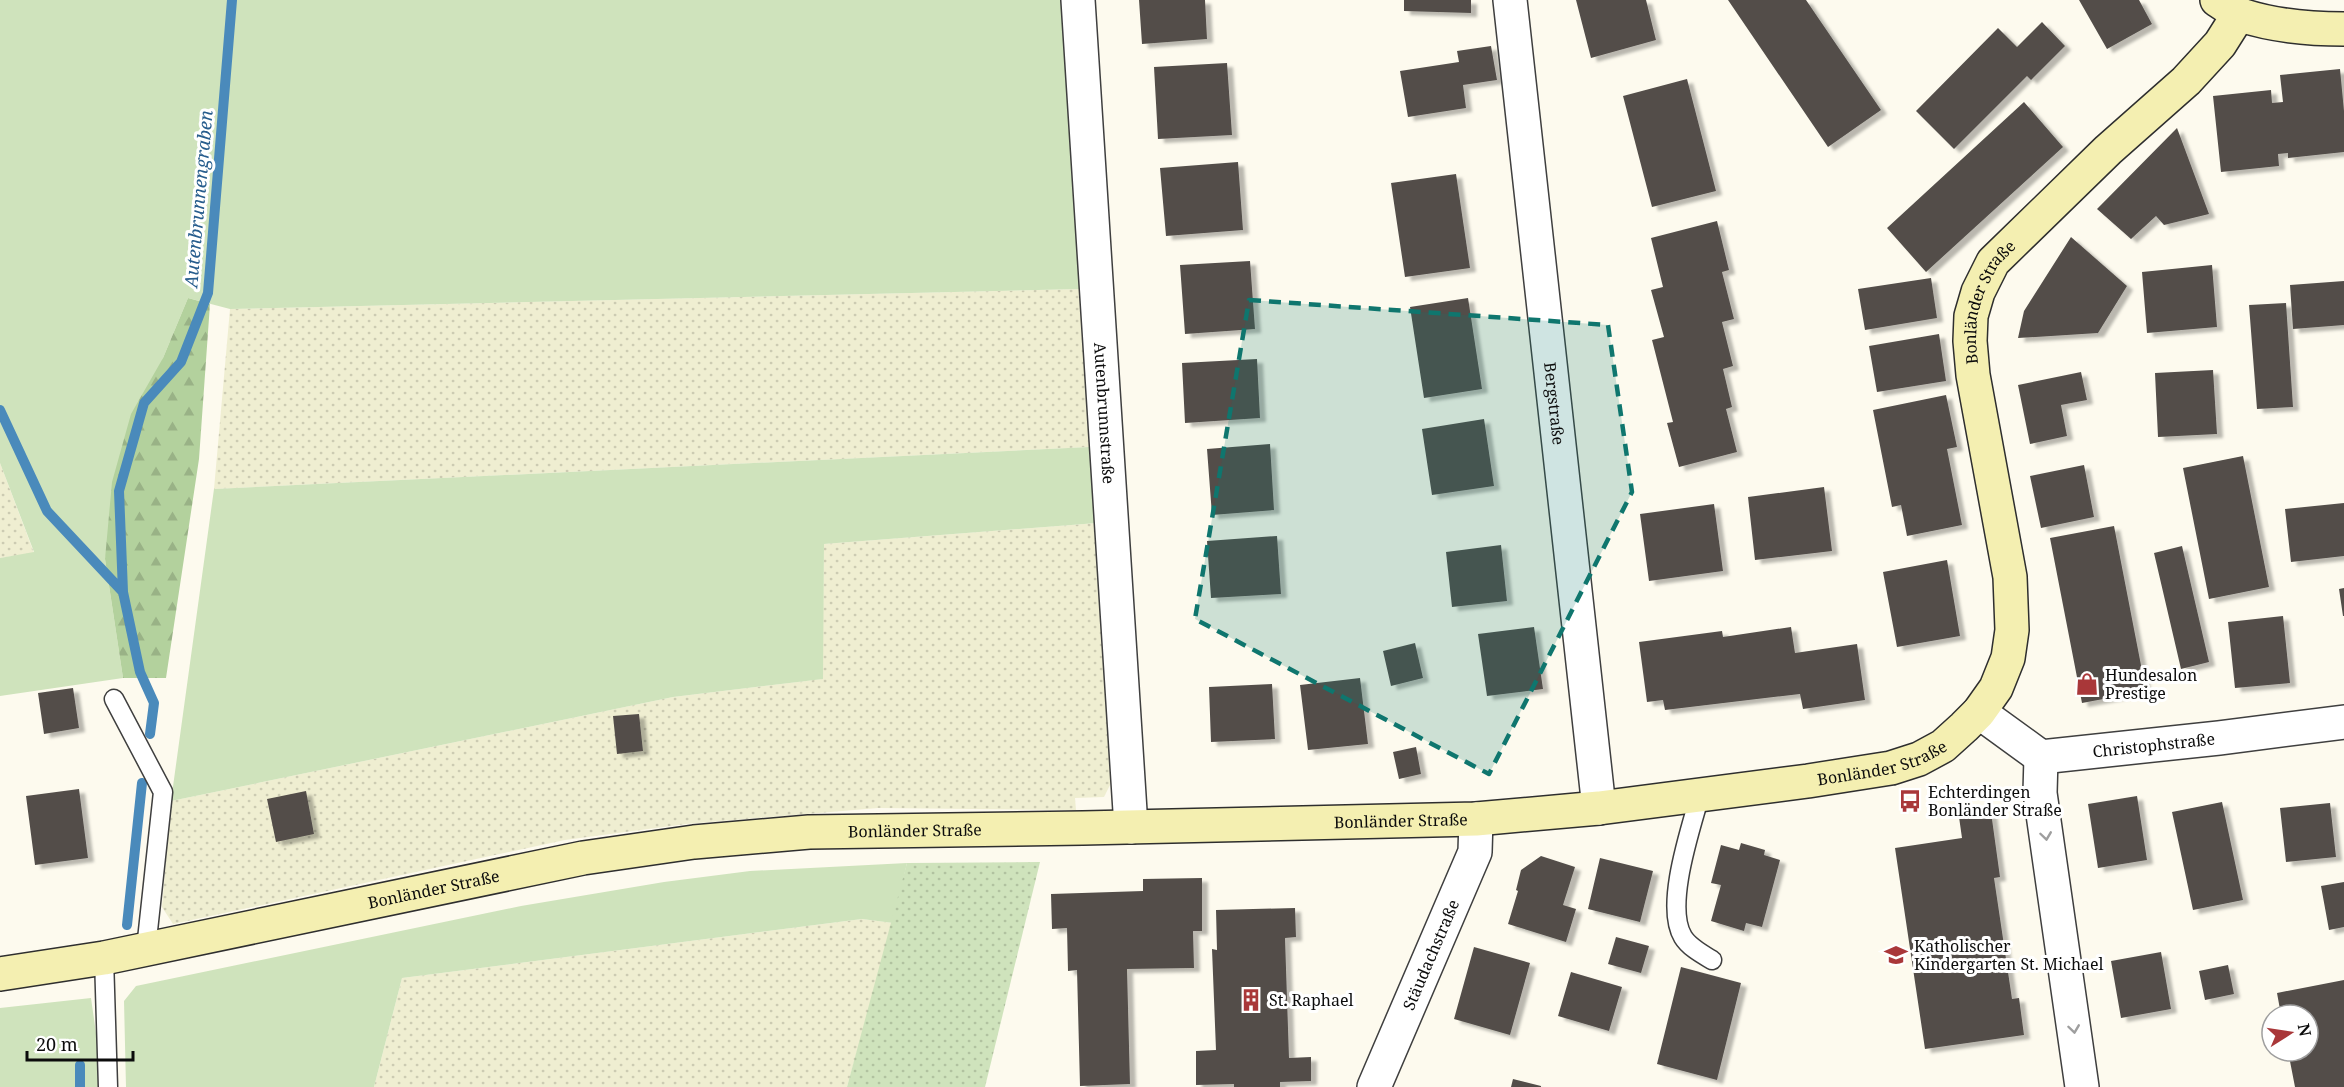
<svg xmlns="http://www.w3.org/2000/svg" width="2344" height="1087" viewBox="0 0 2344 1087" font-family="'Noto Serif',serif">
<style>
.farmland{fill:url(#farmland-dots)}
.grass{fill:#cfe3bc}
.forest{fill:url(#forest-firs)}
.garden{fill:url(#garden-dots)}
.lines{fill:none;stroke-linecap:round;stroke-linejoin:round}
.stream{stroke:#4a8abb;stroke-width:10}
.building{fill:#534e4a;filter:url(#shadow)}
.lane-casing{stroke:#3f3f3f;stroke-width:21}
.street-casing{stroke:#3f3f3f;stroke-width:36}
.secondary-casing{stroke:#2e2e2e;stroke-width:36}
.lane{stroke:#fff;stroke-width:18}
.street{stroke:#fff;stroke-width:33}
.secondary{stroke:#f4efb1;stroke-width:33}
.oneway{stroke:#9e9e9e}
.marked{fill:#0f766e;fill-opacity:0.2;stroke:#0f766e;stroke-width:4.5;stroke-dasharray:12 8;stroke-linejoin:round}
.labels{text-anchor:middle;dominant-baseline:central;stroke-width:6;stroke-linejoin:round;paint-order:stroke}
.street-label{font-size:16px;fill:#0c0c0c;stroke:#fff}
.poi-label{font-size:16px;fill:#0c0c0c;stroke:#fff;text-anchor:start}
.water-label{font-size:18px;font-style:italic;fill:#275d8d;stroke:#fff}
</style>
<defs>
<pattern id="farmland-dots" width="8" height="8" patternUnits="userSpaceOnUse" patternTransform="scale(1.5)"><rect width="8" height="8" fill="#efeed1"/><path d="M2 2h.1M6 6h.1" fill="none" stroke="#cccbb2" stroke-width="1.8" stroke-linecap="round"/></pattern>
<pattern id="forest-firs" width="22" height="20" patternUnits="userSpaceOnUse" patternTransform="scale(1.5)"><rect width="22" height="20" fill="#b3d19d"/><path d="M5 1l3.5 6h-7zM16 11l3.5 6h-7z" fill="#99b286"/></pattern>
<pattern id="garden-dots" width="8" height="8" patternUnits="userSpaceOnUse" patternTransform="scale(1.5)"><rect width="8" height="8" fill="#cfe3bc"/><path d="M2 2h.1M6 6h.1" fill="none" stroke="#b1c2a0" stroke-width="1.8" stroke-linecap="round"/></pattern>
<filter id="shadow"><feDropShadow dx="6" dy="4" stdDeviation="1.5" flood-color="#0004"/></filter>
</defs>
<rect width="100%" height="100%" fill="#fdfaee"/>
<path class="farmland" d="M 1081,289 L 1089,447 L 214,489 L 230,309 Z
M 0,463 L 34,553 L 0,558 Z
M 1097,523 L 1113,779 L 1104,797 L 1075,798 L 1076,810 L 878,808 L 686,824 L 565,840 L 173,924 L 162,907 L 171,801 L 673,697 L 822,679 L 824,544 Z
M 862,919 L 893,923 L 847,1087 L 374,1087 L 402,978 Z"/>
<path class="grass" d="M 0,0 L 1062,0 L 1081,289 L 230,309 L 188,298 L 163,358 L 105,559 L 123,678 L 0,696 L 0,558 L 34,552 L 0,463 Z
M 1089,447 L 1097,523 L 824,544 L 823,679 L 673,697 L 171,801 L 214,489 Z
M 907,863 L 893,923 L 862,919 L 402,978 L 374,1087 L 126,1087 L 124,1001 L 136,986 L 521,906 L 664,882 L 750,871 Z
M 91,998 L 101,1068 L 101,1087 L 0,1087 L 0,1008 Z"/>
<path class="forest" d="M 188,298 L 210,304 L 199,459 L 166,678 L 123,678 L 105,559 L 112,482 L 131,414 L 163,358 Z"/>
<path class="garden" d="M 1040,862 L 985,1087 L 847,1087 L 907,863 Z"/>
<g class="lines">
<path class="stream" d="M 0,410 L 47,511 L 123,592
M 150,734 L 154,703 L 140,672 L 123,592 L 119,491 L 144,403 L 181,362 L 208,293 L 232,0
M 127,925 L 142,783
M 80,1065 L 80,1087"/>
</g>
<path class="building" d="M 1139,0 L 1205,0 L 1207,39 L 1142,44 Z
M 1404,0 L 1471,0 L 1471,13 L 1404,11 Z
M 1576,0 L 1646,0 L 1656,40 L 1591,58 Z
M 1728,0 L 1806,0 L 1881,110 L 1828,147 Z
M 2079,0 L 2139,0 L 2152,24 L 2107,49 Z
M 2042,22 L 2065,46 L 2031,80 L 2027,76 L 1954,149 L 1916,111 L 1998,28 L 2017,47 Z
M 1491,46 L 1497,80 L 1463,85 L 1466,108 L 1408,117 L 1400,71 L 1459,62 L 1457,51 Z
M 1227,63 L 1232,135 L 1158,139 L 1154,67 Z
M 2340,69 L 2344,111 L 2344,152 L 2288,158 L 2288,153 L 2278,154 L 2279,166 L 2221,172 L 2213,96 L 2271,90 L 2272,103 L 2283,102 L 2280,75 Z
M 1687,79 L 1716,191 L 1652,207 L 1623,96 Z
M 2024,102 L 2063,147 L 1926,272 L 1887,228 Z
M 2177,128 L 2209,214 L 2164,225 L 2156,216 L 2131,239 L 2097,209 Z
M 1238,162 L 1243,230 L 1166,236 L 1160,168 Z
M 1456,174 L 1470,268 L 1405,277 L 1391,183 Z
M 1717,221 L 1729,270 L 1722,272 L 1734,319 L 1722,322 L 1733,366 L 1723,369 L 1732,407 L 1726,409 L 1737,452 L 1679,467 L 1667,423 L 1673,422 L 1652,340 L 1664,337 L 1651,290 L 1663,287 L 1651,238 Z
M 2071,237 L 2127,286 L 2098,333 L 2018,338 L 2024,311 Z
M 1250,261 L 1255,329 L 1185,334 L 1180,265 Z
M 2212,265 L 2217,327 L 2147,333 L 2142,272 Z
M 1931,278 L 1937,318 L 1865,330 L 1858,289 Z
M 2344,281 L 2344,325 L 2293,329 L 2290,285 Z
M 1468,298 L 1482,389 L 1424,398 L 1410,307 Z
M 2286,303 L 2293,407 L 2257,409 L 2249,305 Z
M 1939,334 L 1946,381 L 1877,392 L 1869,346 Z
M 1257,359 L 1260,418 L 1185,423 L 1182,363 Z
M 2213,370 L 2217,434 L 2158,437 L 2155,373 Z
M 2081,372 L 2087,400 L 2061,405 L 2067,436 L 2030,444 L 2018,385 Z
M 1946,395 L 1957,447 L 1947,449 L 1962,525 L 1907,536 L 1901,505 L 1892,507 L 1873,410 Z
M 1484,419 L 1494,486 L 1432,495 L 1422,429 Z
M 1270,444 L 1274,510 L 1212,515 L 1207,449 Z
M 2243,456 L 2269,587 L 2209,599 L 2183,468 Z
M 2084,465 L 2094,517 L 2041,528 L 2030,476 Z
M 1824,487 L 1832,551 L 1755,560 L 1748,497 Z
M 2344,503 L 2344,556 L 2291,562 L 2285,509 Z
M 1714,504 L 1723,571 L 1649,581 L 1640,514 Z
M 2114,526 L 2146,691 L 2082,703 L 2050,538 Z
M 1277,536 L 1281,594 L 1211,598 L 1207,541 Z
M 1501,545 L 1507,601 L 1452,607 L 1446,552 Z
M 2182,546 L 2209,662 L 2181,669 L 2154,553 Z
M 1947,560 L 1960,636 L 1897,647 L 1883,572 Z
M 2344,588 L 2344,616 L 2343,616 L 2339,589 Z
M 2283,616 L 2290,683 L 2235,688 L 2228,622 Z
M 1534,627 L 1543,689 L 1487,696 L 1478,634 Z
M 1791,627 L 1795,653 L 1857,644 L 1865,700 L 1803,709 L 1800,694 L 1665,710 L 1663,700 L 1647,702 L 1639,642 L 1722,631 L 1723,637 Z
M 1415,643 L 1423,678 L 1391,686 L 1383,651 Z
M 1360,678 L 1368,744 L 1308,750 L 1300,685 Z
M 1272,684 L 1275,739 L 1211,742 L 1209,687 Z
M 73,688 L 79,728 L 44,734 L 38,693 Z
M 639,714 L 643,751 L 617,754 L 613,716 Z
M 1416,747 L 1421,774 L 1399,779 L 1393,752 Z
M 79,789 L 88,858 L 35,865 L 26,796 Z
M 306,791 L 314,834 L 276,842 L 267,799 Z
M 2137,796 L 2147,860 L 2098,868 L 2088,804 Z
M 2222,802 L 2243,900 L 2193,910 L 2172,812 Z
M 2330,803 L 2336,857 L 2286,862 L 2280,808 Z
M 1991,812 L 2000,877 L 1994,878 L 2012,999 L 2019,998 L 2024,1035 L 1925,1049 L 1895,848 L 1962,838 L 1959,817 Z
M 1741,843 L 1765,850 L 1764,855 L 1780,860 L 1762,927 L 1746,923 L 1744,931 L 1711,921 L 1721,885 L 1711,883 L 1721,845 L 1739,850 Z
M 1541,856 L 1575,867 L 1563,905 L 1576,909 L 1566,942 L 1508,924 L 1518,891 L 1516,890 L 1521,870 Z
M 1600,858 L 1653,871 L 1640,922 L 1588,909 Z
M 1202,878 L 1202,931 L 1193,931 L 1194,968 L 1127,969 L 1130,1084 L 1080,1086 L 1077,970 L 1068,971 L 1067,928 L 1052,929 L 1051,894 L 1143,891 L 1143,879 Z
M 2344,882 L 2344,927 L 2329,930 L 2321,886 Z
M 1295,908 L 1296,937 L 1285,938 L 1289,1058 L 1311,1057 L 1311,1081 L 1280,1082 L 1280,1087 L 1234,1087 L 1234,1084 L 1196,1085 L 1196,1051 L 1216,1050 L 1212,949 L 1217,950 L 1216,910 Z
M 1616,937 L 1649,946 L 1641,973 L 1608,964 Z
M 1474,947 L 1530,963 L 1510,1035 L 1454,1019 Z
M 2161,952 L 2171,1009 L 2121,1018 L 2111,961 Z
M 2228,965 L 2234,994 L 2205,1000 L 2199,971 Z
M 1681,967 L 1741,983 L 1717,1080 L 1657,1064 Z
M 1571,972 L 1622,987 L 1609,1031 L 1558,1016 Z
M 2344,980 L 2344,1087 L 2295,1087 L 2288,1051 L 2308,1051 L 2308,1015 L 2281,1015 L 2277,993 Z
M 1513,1079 L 1541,1086 L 1541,1087 L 1511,1087 Z"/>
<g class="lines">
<g class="lane-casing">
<path id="lane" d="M 114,699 L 163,792 L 146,949
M 1700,795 C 1691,828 1664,906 1683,937 C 1689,947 1702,954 1712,960
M 104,958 L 108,1087"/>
</g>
<g class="street-casing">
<g id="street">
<path id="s1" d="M 1078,0 L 1131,827"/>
<path id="s2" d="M 1510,0 L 1599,808"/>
<path id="s3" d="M 1979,712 L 2041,757 L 2219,738 L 2344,722"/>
<path d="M 2041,757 L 2040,793 L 2082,1087"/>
<path id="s4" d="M 1374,1087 L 1475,852 L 1476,819"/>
</g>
</g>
<g class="secondary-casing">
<g id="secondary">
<path d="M 2217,0 C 2225,5 2233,11 2241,15 C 2274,26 2310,29 2344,29"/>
<path id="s5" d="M 0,974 L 104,958 L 583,858 L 694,842 L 809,832 L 1083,828 L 1476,819 L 1599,808 L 1808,781 L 1891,768 L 1919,759 L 1943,746 L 1964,727 L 1979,712 L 1996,688 L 2008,658 L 2012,630 L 2010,577 L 1973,375 L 1970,341 L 1971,316 L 1978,292 L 1993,262 L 2108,150 L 2186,81 L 2220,44 L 2239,14"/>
</g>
</g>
<use href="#lane" class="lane"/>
<use href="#street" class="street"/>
<use href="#secondary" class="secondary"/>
</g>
<defs><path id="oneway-chevron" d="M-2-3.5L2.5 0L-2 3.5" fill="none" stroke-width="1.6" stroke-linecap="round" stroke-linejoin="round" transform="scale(1.5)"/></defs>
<g class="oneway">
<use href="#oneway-chevron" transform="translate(2046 836) rotate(82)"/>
<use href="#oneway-chevron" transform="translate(2074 1029) rotate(82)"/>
</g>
<path class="marked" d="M 1249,300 L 1608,325 L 1632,492 L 1489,774 L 1195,619 Z"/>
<defs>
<g id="shop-bare" transform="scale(1.8)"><path d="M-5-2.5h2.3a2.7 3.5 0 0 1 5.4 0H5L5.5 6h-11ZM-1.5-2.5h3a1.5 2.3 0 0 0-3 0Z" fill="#a93739" stroke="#fff" stroke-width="2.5" paint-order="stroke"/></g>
<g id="bus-bare" transform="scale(1.8)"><path d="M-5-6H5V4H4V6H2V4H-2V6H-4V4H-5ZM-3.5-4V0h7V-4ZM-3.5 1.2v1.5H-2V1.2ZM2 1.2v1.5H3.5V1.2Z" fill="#a93739" stroke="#fff" stroke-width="2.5" paint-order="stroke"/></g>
<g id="school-bare" transform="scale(1.8)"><path d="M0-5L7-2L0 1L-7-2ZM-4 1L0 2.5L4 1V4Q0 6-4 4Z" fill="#a93739" stroke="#fff" stroke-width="2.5" paint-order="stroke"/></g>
<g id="building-bare" transform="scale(1.8)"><path d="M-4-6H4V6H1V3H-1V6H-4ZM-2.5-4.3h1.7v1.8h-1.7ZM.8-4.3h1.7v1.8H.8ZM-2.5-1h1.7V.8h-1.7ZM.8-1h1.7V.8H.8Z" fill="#a93739" stroke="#fff" stroke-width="2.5" paint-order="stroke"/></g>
</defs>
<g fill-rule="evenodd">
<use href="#shop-bare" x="2087" y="684"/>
<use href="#bus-bare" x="1910" y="801"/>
<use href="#school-bare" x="1896" y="955"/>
<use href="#building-bare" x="1251" y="1000"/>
</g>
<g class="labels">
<g class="street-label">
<text stroke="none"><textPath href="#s5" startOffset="2440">Bonländer Straße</textPath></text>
<text stroke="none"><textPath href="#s2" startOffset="406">Bergstraße</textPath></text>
<text stroke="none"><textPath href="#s1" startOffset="414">Autenbrunnstraße</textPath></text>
<text stroke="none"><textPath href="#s3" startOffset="190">Christophstraße</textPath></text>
<text stroke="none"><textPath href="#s5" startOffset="1900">Bonländer Straße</textPath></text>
<text stroke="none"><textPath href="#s5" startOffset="1414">Bonländer Straße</textPath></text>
<text stroke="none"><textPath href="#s5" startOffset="928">Bonländer Straße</textPath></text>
<text stroke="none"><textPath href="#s5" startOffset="442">Bonländer Straße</textPath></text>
<text stroke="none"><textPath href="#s4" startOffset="144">Stäudachstraße</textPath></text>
</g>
<g class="poi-label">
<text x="2105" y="675">Hundesalon<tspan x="2105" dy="18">Prestige</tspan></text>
<text x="1928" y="792">Echterdingen<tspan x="1928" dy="18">Bonländer Straße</tspan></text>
<text x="1914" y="946">Katholischer<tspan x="1914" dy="18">Kindergarten St. Michael</tspan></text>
<text x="1269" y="1000">St. Raphael</text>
</g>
<g class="water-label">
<text transform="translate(198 199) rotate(-85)">Autenbrunnengraben</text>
</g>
</g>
<g transform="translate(2290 1033) rotate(78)"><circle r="28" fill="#ffffff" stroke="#9e9e9e" stroke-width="1.5"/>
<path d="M0-4.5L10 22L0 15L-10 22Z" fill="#a93739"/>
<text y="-9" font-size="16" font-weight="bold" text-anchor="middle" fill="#0c0c0c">N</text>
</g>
<path d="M27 1051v9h106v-9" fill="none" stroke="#0c0c0c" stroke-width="3"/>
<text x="36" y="1051" font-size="18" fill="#0c0c0c" stroke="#ffffff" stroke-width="4.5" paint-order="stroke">20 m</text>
</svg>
